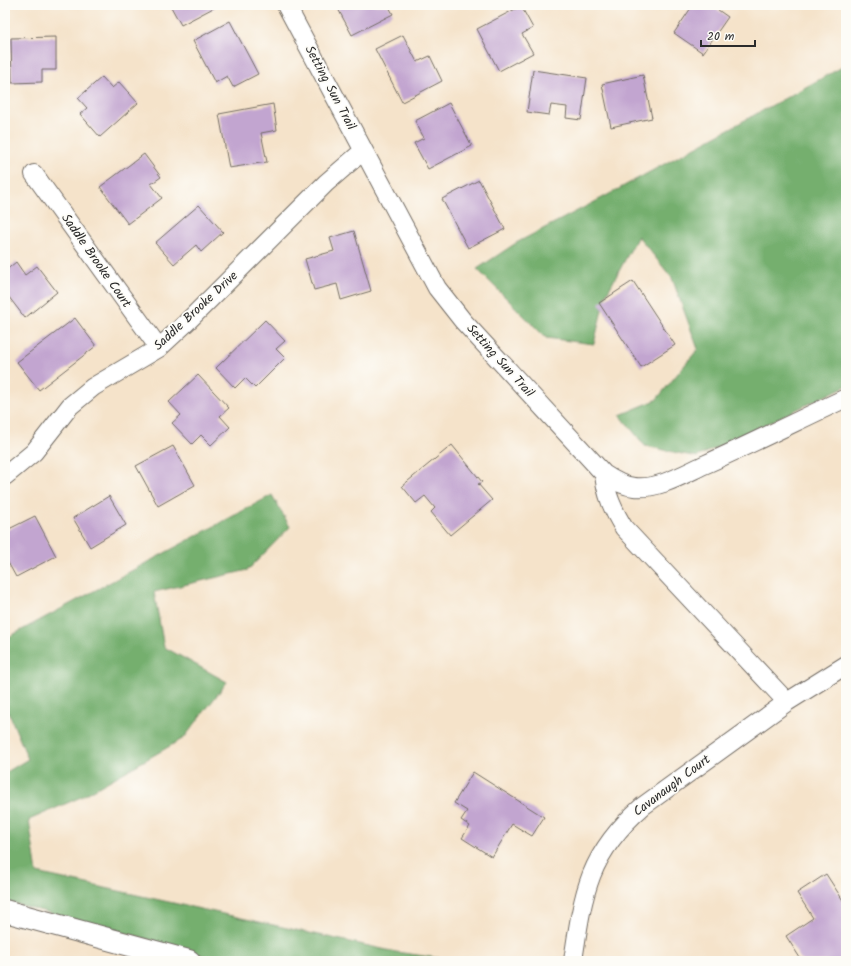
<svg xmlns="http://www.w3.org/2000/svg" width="851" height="966" viewBox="0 0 851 966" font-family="Kalam,sans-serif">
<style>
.forest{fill:#74af6e;stroke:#506d4c}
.building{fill:#c2a5d0}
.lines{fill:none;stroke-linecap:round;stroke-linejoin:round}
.street-casing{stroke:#726b63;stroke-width:20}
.secondary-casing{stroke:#726b63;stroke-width:24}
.street{stroke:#fff;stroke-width:18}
.secondary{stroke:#fff;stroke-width:22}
.labels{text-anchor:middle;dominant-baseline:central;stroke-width:3.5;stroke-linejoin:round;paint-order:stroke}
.street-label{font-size:13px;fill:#2b2b2b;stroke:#fdfcf7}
</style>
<rect width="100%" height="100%" fill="#fdfcf7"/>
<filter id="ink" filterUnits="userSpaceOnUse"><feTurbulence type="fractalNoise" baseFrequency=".025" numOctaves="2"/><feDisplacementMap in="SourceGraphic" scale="8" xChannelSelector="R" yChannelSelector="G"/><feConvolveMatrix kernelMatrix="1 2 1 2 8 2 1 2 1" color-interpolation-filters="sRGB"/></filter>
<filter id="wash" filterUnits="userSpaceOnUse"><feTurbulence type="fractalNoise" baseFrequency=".012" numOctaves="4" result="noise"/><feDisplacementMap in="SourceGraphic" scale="16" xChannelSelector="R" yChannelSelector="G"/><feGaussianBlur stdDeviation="0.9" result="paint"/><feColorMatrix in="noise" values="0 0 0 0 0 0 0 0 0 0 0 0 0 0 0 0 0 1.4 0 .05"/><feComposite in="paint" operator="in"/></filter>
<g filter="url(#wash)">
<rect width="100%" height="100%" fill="#f5e3ca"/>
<path class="forest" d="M 846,65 L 846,386 L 697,457 L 645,446 L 620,415 L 656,400 L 698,349 L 672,278 L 638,236 L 605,297 L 594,344 L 546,338 L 477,269 L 516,243 L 602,198 Z
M 272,495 L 290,527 L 248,570 L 154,592 L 164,647 L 227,682 L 184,738 L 81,797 L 29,820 L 37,873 L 396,952 L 459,961 L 220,961 L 181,948 L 5,901 L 5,773 L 28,759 L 5,704 L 5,639 Z"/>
<g id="blocks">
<path class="building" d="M 170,5 L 219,5 L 181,25 Z
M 336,5 L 388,5 L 393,14 L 352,35 Z
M 693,5 L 711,5 L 728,17 L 703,53 L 674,33 Z
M 521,6 L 533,28 L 522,34 L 533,53 L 499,71 L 477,29 Z
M 230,21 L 258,74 L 233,87 L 227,76 L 215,83 L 193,41 Z
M 403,35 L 417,62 L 430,56 L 442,81 L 402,102 L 375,49 Z
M 56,37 L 56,70 L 42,70 L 42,82 L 12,83 L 11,38 Z
M 533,70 L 587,78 L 581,120 L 566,118 L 567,107 L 551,105 L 549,115 L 527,112 Z
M 643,75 L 652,118 L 611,127 L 602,84 Z
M 102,77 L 112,88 L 119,82 L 138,103 L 100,137 L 80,114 L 87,108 L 78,98 Z
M 449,103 L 472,146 L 428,169 L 414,143 L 424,138 L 415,121 Z
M 273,104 L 277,130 L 261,133 L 267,162 L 229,168 L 219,114 Z
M 144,154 L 161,177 L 151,184 L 162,198 L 128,224 L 100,187 Z
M 479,180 L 505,229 L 468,248 L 442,199 Z
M 199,205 L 223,232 L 201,252 L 196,245 L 174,264 L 155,243 Z
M 354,231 L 371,291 L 341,300 L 337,284 L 314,290 L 305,259 L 334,251 L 330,238 Z
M 16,262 L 25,275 L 37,266 L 57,292 L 25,318 L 5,292 L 5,271 Z
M 633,281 L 675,345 L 641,367 L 599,303 Z
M 75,318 L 96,346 L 39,390 L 17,362 Z
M 265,320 L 285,341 L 276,349 L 285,358 L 255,388 L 245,378 L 235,388 L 216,368 Z
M 198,375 L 229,408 L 220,416 L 230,427 L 211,445 L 201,435 L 192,444 L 172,423 L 181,415 L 169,402 Z
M 452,445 L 482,482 L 478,484 L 492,500 L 450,535 L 431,512 L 435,508 L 425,496 L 416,503 L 402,486 Z
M 173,446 L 195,485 L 158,506 L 136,466 Z
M 109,496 L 126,525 L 90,547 L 73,518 Z
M 35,516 L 56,556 L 16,577 L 5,557 L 5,531 Z
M 473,772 L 544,817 L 532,836 L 512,824 L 492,857 L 462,838 L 470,826 L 461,820 L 467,811 L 454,803 Z
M 826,874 L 846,905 L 846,961 L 802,961 L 786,936 L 813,918 L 797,893 Z"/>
</g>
</g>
<g filter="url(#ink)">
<use href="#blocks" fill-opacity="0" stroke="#726b63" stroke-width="1"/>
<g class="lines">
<g class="street-casing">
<path id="street" d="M 286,5 L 437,288 L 463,321 L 604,474 C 613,480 623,486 634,487 C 658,490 684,474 706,464 C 753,443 799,420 846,398
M 34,174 L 159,348
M 604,474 C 606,495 613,510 624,528 L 787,702
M 5,476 L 34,452 L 70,406 L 93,387 L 159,348 L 186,323 L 326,183 L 363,151
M 573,961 C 583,893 588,854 643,806 L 787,702 L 846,665"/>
</g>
<g class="secondary-casing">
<path id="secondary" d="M 5,911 L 189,961"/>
</g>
<use href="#street" class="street"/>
<use href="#secondary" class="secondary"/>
</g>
</g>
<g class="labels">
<g class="street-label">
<text transform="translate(330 88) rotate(62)">Setting Sun Trail</text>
<text transform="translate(96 261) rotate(55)">Saddle Brooke Court</text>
<text transform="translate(196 311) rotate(-43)">Saddle Brooke Drive</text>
<text transform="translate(500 361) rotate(48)">Setting Sun Trail</text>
<text transform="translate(672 786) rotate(-37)">Cavanaugh Court</text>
</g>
</g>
<rect width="851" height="966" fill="none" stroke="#fdfcf7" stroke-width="20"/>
<path d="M701 40v6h54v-6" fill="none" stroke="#2b2b2b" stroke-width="2"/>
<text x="707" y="40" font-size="12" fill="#2b2b2b" stroke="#fdfcf7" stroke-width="3" paint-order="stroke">20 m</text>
</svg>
